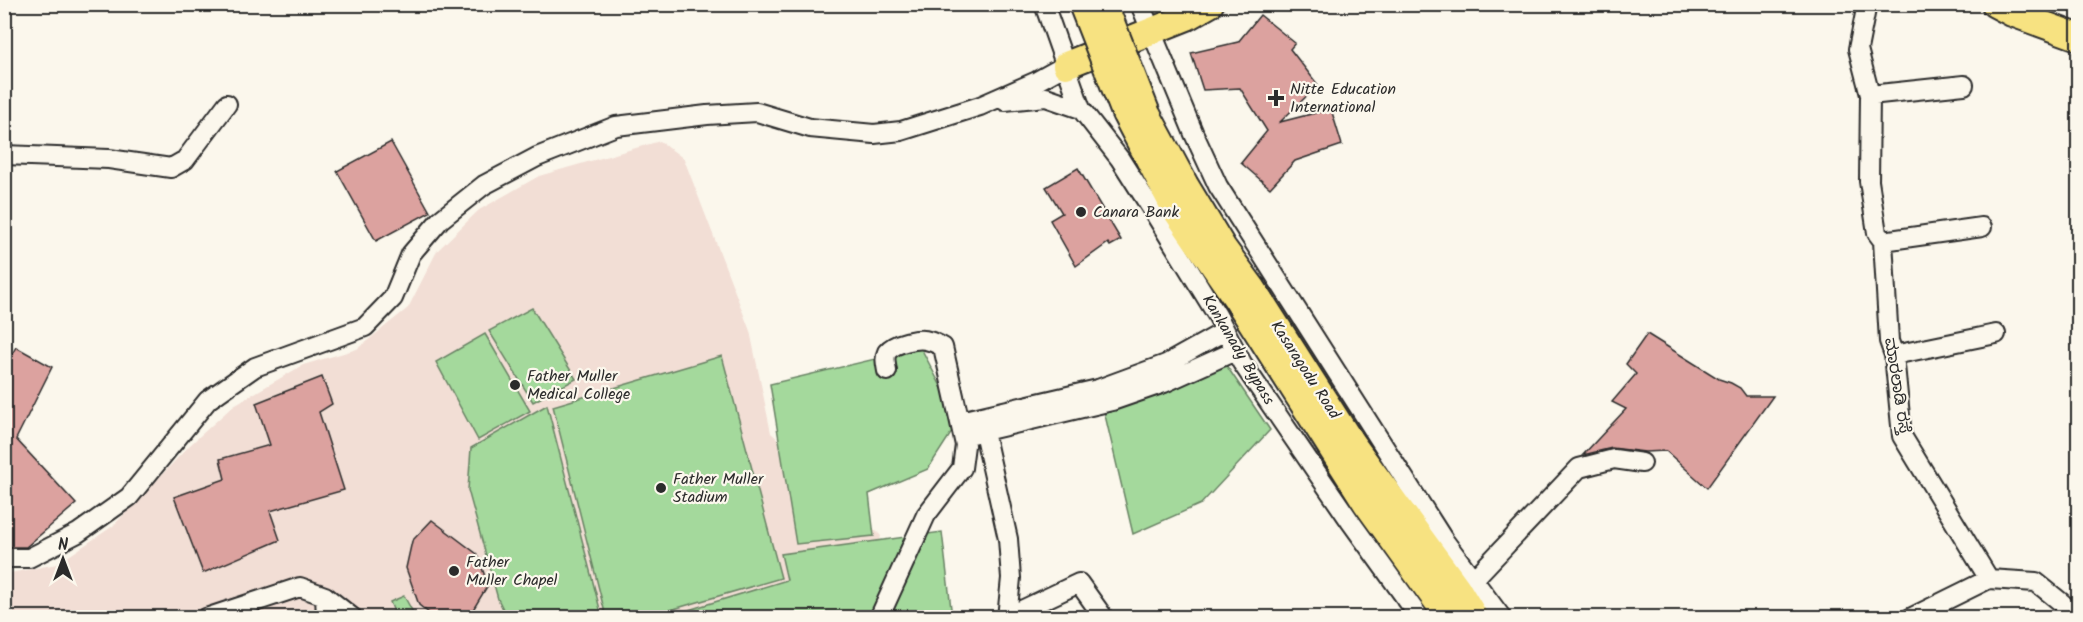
<svg xmlns="http://www.w3.org/2000/svg" width="2083" height="622" viewBox="0 0 2083 622" font-family="Kalam,'Noto Sans Kannada',sans-serif">
<style>
.built{fill:#f2ded5}
.green{fill:#a4d99c;stroke:#688264;stroke-width:1.5}
.building{fill:#dca29f;stroke:#2b2b2b;stroke-width:1.5}
.lines{fill:none;stroke-linecap:round;stroke-linejoin:round}
.minor-casing{stroke:#2b2b2b;stroke-width:22}
.highway-casing{stroke:#2b2b2b;stroke-width:30}
.minor{stroke:#fbf7ec;stroke-width:18}
.highway{stroke:#f7e281;stroke-width:26}
.highway-bridge-casing{stroke:#2b2b2b;stroke-width:30;stroke-linecap:butt}
.highway-bridge{stroke:#f7e281;stroke-width:26}
.poi-dot{fill:#2b2b2b;stroke:#fbf7ec;stroke-width:2}
.labels{text-anchor:middle;dominant-baseline:central;stroke-width:4.5;stroke-linejoin:round;paint-order:stroke}
.poi-label{font-size:16px;fill:#2b2b2b;stroke:#fbf7ec;text-anchor:start}
.street-label{font-size:16px;fill:#2b2b2b;stroke:#fbf7ec}
</style>
<rect width="100%" height="100%" fill="#fbf7ec"/>
<filter id="ink" filterUnits="userSpaceOnUse"><feTurbulence type="fractalNoise" baseFrequency=".0167" numOctaves="2"/><feDisplacementMap in="SourceGraphic" scale="12" xChannelSelector="R" yChannelSelector="G"/><feConvolveMatrix kernelMatrix="1 2 1 2 8 2 1 2 1" color-interpolation-filters="sRGB"/></filter>
<g filter="url(#ink)">
<path class="built" d="M 660,141 L 684,159 L 750,331 L 771,433 L 843,497 L 881,536 L 860,617 L 5,618 L 5,574 L 57,564 L 113,526 L 190,445 L 234,405 L 303,365 L 357,349 L 408,308 L 437,251 L 479,210 L 539,176 Z"/>
<path class="green" d="M 532,308 L 576,379 L 533,402 L 489,331 Z
M 485,334 L 530,411 L 478,440 L 436,362 Z
M 1207,337 L 1270,430 L 1201,504 L 1133,534 L 1100,394 Z
M 921,348 L 959,421 L 928,469 L 869,494 L 874,536 L 796,544 L 770,384 Z
M 722,356 L 781,578 L 646,617 L 606,617 L 553,406 Z
M 547,405 L 602,617 L 507,617 L 498,599 L 468,490 L 471,448 Z
M 942,532 L 952,617 L 662,618 L 787,580 L 781,554 Z
M 404,596 L 415,616 L 417,617 L 396,617 L 390,602 Z"/>
<path class="building" d="M 1260,15 L 1295,43 L 1290,49 L 1318,85 L 1280,122 L 1331,109 L 1342,145 L 1295,161 L 1270,188 L 1241,163 L 1267,131 L 1240,88 L 1203,90 L 1191,53 L 1238,42 Z
M 391,142 L 430,212 L 376,241 L 337,171 Z
M 1078,168 L 1121,240 L 1110,246 L 1108,243 L 1076,266 L 1050,220 L 1062,213 L 1046,187 Z
M 1647,334 L 1719,379 L 1731,383 L 1740,388 L 1746,396 L 1773,396 L 1707,488 L 1666,451 L 1645,452 L 1612,448 L 1583,455 L 1626,409 L 1612,402 L 1636,374 L 1626,364 Z
M 16,347 L 52,367 L 16,439 L 76,504 L 26,547 L 4,547 L 4,359 L 8,361 Z
M 322,377 L 332,404 L 319,412 L 344,490 L 270,511 L 280,540 L 203,573 L 174,497 L 225,479 L 220,459 L 270,445 L 256,403 Z
M 432,520 L 477,554 L 488,585 L 468,618 L 435,618 L 419,605 L 406,568 L 412,541 Z"/>
<g class="lines">
<g class="minor-casing">
<path id="minor" d="M 1044,4 L 1081,109 L 1120,159 L 1153,211 L 1217,315 L 1242,363 L 1350,521 L 1420,618
M 1140,4 L 1194,134 L 1218,186 L 1443,539 L 1502,618
M 1867,4 L 1858,49 L 1870,95 L 1869,181 L 1877,233 L 1883,241
M 1870,95 L 1964,85
M 1005,101 L 1046,97 L 1081,109
M 4,155 L 109,159 L 171,168 L 185,160 L 227,104
M 1883,241 L 1889,341 L 1894,355 L 1902,436 L 1989,579
M 1883,241 L 1982,227
M 1894,355 L 1996,334
M 960,421 L 1098,389 L 1166,364 L 1225,331
M 984,432 L 1008,539 L 1011,578 L 1007,618
M 963,436 L 1112,401 L 1164,383 L 1235,351
M 4,558 L 29,558 L 78,533 L 129,497 L 208,400 L 255,367 L 365,327 L 393,298 L 411,254 L 440,220 L 484,185 L 537,157 L 616,126 L 707,115 L 757,112 L 810,128 L 874,134 L 901,131 L 980,106 L 1037,81 L 1066,65
M 1473,580 L 1579,468 L 1614,459 L 1642,463
M 325,596 L 326,618
M 1007,617 L 1079,583 L 1104,618
M 206,618 L 300,587 L 325,596 L 353,618
M 879,618 L 926,515 L 962,468 L 965,445 L 943,347 C 939,345 934,342 929,341 C 919,337 894,343 887,352 C 884,358 886,365 887,371
M 1910,618 L 1989,579 L 2036,582 L 2062,603 L 2075,618"/>
</g>
<g class="highway-casing">
<path id="highway" d="M 1995,4 L 2012,13 L 2078,37
M 1066,65 L 1187,17 L 1210,4
M 1125,113 L 1176,211 L 1238,301 L 1367,504 L 1449,618
M 1147,114 L 1185,185 L 1223,248 L 1253,289 L 1352,444 L 1457,588 L 1475,618"/>
</g>
<use href="#minor" class="minor"/>
<use href="#highway" class="highway"/>
<g class="highway-bridge-casing">
<path id="highway-bridge" d="M 1082,4 L 1125,113
M 1105,7 L 1147,114"/>
</g>
<use href="#highway-bridge" class="highway-bridge"/>
</g>
</g>
<g class="poi-dot">
<path d="M1273 89h6v6h6v6h-6v6h-6v-6h-6v-6h6z"/>
<circle cx="1081" cy="212" r="6"/>
<circle cx="515" cy="385" r="6"/>
<circle cx="661" cy="488" r="6"/>
<circle cx="454" cy="571" r="6"/>
</g>
<g class="labels">
<g class="poi-label">
<text x="1290" y="89">Nitte Education<tspan x="1290" dy="18">International</tspan></text>
<text x="1093" y="212">Canara Bank</text>
<text x="527" y="376">Father Muller<tspan x="527" dy="18">Medical College</tspan></text>
<text x="673" y="479">Father Muller<tspan x="673" dy="18">Stadium</tspan></text>
<text x="466" y="562">Father<tspan x="466" dy="18">Muller Chapel</tspan></text>
</g>
<g class="street-label">
<text transform="translate(1238 350) rotate(59)">Kankanady Bypass</text>
<text transform="translate(1305 370) rotate(57)">Kasaragodu Road</text>
<text transform="translate(1897 386) rotate(81)">ಮಾರಲಾಡಿ ರಸ್ತೆ</text>
</g>
</g>
<rect width="2083" height="622" fill="none" stroke="#fbf7ec" stroke-width="24"/>
<rect x="12" y="12" width="2059" height="598" fill="none" stroke="#2b2b2b" stroke-width="2" filter="url(#ink)"/>
<g transform="translate(63 559)" stroke="#fbf7ec" stroke-width="4.5" paint-order="stroke">
<path d="M0-4.5L10 22L0 15L-10 22Z" fill="#2b2b2b"/>
<text y="-9" font-size="16" font-weight="bold" text-anchor="middle" fill="#2b2b2b">N</text>
</g>
</svg>
